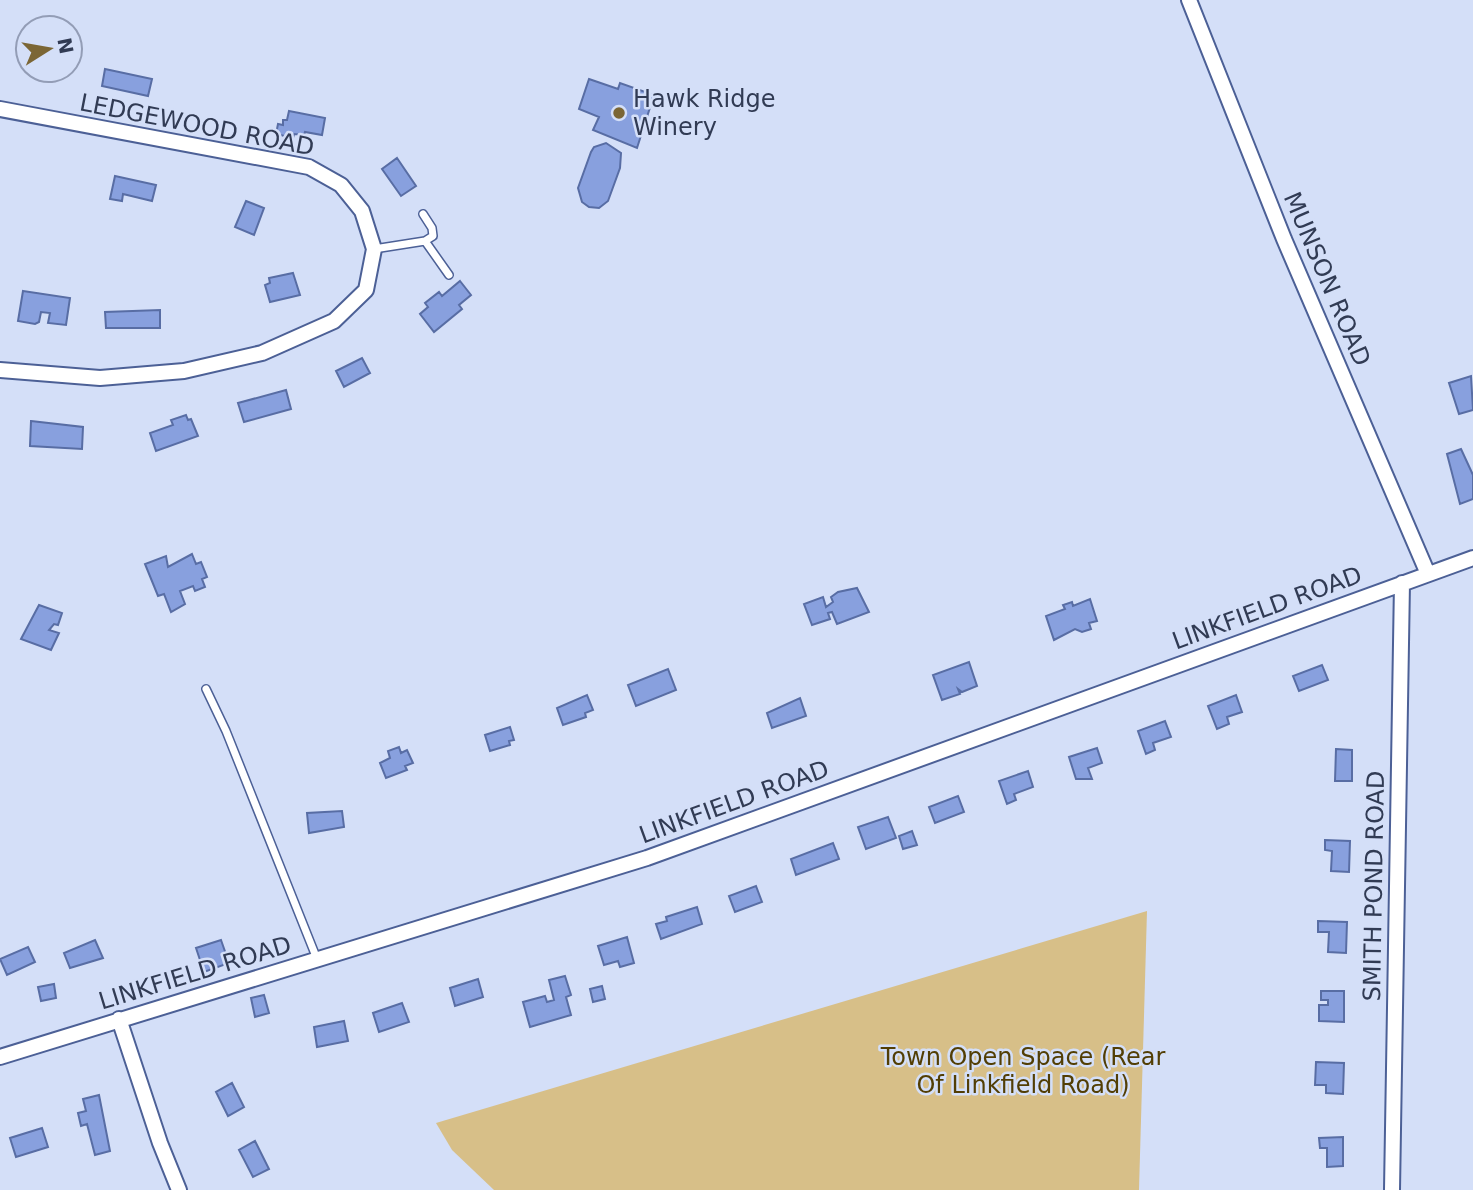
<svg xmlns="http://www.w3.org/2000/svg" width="1473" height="1190" viewBox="0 0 1473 1190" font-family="'DejaVu Sans',sans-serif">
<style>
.green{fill:#d7bf88}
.building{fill:#88a0de;stroke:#586da4;stroke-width:2}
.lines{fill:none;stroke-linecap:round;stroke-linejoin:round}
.lane-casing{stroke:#4c6096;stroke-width:10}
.street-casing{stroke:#4c6096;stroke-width:18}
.lane{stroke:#fff;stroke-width:7}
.street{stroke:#fff;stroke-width:14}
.poi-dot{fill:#7b6635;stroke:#d4dff8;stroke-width:2.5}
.labels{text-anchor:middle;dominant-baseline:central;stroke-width:5;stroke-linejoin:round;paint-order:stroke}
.poi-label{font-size:24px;fill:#313b54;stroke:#d4dff8;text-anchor:start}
.street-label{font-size:24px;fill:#313b54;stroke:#d4dff8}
.park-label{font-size:24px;fill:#523e04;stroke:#d4dff8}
</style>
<rect width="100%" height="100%" fill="#d4dff8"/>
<path class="green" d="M 1147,911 L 1139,1190 L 494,1190 L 452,1150 L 436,1123 Z"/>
<path class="building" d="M 105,69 L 152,79 L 148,96 L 102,86 Z
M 589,79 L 618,89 L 620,83 L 654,95 L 637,148 L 593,130 L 599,117 L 579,109 Z
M 289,111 L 325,118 L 322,135 L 305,132 L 304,135 L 294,134 L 293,138 L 276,134 L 278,124 L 283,125 L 283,120 L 287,120 Z
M 606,143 L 621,153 L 620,168 L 608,201 L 599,208 L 589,207 L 582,202 L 578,188 L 591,152 L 594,147 Z
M 397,158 L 416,186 L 401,196 L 382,169 Z
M 115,176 L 156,185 L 152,201 L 123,194 L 122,201 L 110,199 Z
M 246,201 L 264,208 L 254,235 L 235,227 Z
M 293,273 L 300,295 L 270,302 L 265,285 L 270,283 L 269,278 Z
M 460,281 L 471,295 L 459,305 L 462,309 L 434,332 L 420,314 L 428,307 L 425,303 L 439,292 L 442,296 Z
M 23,291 L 70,298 L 66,325 L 48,323 L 50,313 L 41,312 L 39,322 L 35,324 L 18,321 Z
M 160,310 L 160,328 L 106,328 L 105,312 Z
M 362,358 L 370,373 L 344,387 L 336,371 Z
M 1471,376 L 1473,410 L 1459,414 L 1449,383 Z
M 286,390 L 291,409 L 244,422 L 238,403 Z
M 186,415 L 188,420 L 191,419 L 198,436 L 156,451 L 150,433 L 173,425 L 171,420 Z
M 31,421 L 83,427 L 82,449 L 30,446 Z
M 1461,449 L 1473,475 L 1473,499 L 1460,504 L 1447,454 Z
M 192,554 L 196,564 L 201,562 L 207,577 L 202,579 L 205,587 L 195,591 L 193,586 L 180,591 L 185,604 L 171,612 L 164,594 L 158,596 L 145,564 L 166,556 L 168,567 Z
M 857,588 L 869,612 L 837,624 L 832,612 L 828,613 L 830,619 L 812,625 L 804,604 L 823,597 L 826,607 L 833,602 L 831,597 L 838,592 Z
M 1090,599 L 1097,621 L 1089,623 L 1091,629 L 1082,632 L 1075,629 L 1054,640 L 1046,616 L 1065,609 L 1063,605 L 1072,602 L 1073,606 Z
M 39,605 L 62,613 L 58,625 L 54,624 L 49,630 L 59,633 L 51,650 L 21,639 Z
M 969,662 L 977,686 L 962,692 L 958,689 L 960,694 L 942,700 L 933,675 Z
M 1322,665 L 1328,680 L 1299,691 L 1293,676 Z
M 668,669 L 676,690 L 636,706 L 628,685 Z
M 587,695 L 593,710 L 585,713 L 586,717 L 563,725 L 557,708 Z
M 1236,695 L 1242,712 L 1227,717 L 1229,724 L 1217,729 L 1208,706 Z
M 800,698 L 806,716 L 772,728 L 767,713 Z
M 1165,721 L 1171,737 L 1153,743 L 1155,750 L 1146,754 L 1138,731 Z
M 510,727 L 514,740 L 509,741 L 510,745 L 490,751 L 485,735 Z
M 399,747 L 401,753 L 407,750 L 413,763 L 405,766 L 407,770 L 386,778 L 380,763 L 390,758 L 388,751 Z
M 1097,748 L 1102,763 L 1088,768 L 1092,779 L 1076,779 L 1069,757 Z
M 1336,749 L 1352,750 L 1352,781 L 1335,781 Z
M 1028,771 L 1033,787 L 1014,794 L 1016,800 L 1007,804 L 999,781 Z
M 958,796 L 964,812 L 935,823 L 929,807 Z
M 342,811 L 344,827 L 309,833 L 307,813 Z
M 888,817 L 896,838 L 866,849 L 858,827 Z
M 912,831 L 917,845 L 903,849 L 899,836 Z
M 1325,840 L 1350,841 L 1349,872 L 1331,871 L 1332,851 L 1325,850 Z
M 833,843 L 839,859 L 796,875 L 791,859 Z
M 756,886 L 762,902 L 735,912 L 729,896 Z
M 697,907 L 702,924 L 661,939 L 656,924 L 667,921 L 666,917 Z
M 1318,921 L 1347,922 L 1346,953 L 1328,952 L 1329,932 L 1318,932 Z
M 627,937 L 634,963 L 620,967 L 618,961 L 604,965 L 598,946 Z
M 95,940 L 103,958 L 70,968 L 64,953 Z
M 221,940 L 229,963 L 204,972 L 196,948 Z
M 28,947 L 35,962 L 7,975 L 0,959 Z
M 565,976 L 571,995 L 566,997 L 571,1015 L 530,1027 L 523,1002 L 545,996 L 547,1002 L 554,1000 L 549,980 Z
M 478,979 L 483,997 L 455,1006 L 450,988 Z
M 54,984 L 56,998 L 41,1001 L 38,987 Z
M 602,986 L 605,999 L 593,1002 L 590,989 Z
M 1321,991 L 1344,991 L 1344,1022 L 1319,1021 L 1319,1005 L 1328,1005 L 1328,1000 L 1321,1000 Z
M 264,995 L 269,1013 L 255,1017 L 251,998 Z
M 402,1003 L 409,1022 L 379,1032 L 373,1013 Z
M 344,1021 L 348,1041 L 317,1047 L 314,1027 Z
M 1316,1062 L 1344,1063 L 1343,1094 L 1326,1093 L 1326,1085 L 1315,1085 Z
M 232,1083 L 244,1107 L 228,1116 L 216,1092 Z
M 99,1095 L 110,1151 L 95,1155 L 87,1124 L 81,1126 L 78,1113 L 86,1111 L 83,1099 Z
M 42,1128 L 48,1147 L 16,1157 L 10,1138 Z
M 1343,1137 L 1343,1166 L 1327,1167 L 1327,1148 L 1320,1148 L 1319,1138 Z
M 255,1141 L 269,1169 L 253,1177 L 239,1150 Z"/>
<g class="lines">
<g class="lane-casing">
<path id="lane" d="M 425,241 L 449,275
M 374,249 L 425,241 L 433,236 L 432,228 L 423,214
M 206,689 L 226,731 L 317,959"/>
</g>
<g class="street-casing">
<path id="street" d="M 1189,0 L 1284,239 L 1428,574
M 0,109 L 309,167 L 341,185 L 362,211 L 374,249 L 366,290 L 334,321 L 262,353 L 184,371 L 100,378 L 0,370
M 119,1019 L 160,1143 L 179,1190
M 0,1057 L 647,858 L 1473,558
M 1392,1190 L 1402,583"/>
</g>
<use href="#lane" class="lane"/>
<use href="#street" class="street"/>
</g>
<circle class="poi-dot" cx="619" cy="113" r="7"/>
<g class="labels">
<g class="poi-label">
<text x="633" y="99">Hawk Ridge<tspan x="633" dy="28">Winery</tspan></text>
</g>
<g class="street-label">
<text transform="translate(197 125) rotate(11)">LEDGEWOOD ROAD</text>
<text transform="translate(1327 279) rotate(67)">MUNSON ROAD</text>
<text transform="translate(1267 608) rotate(-20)">LINKFIELD ROAD</text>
<text transform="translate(734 802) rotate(-20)">LINKFIELD ROAD</text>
<text transform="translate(1374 886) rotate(-89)">SMITH POND ROAD</text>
<text transform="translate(195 973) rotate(-17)">LINKFIELD ROAD</text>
</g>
<g class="park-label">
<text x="1023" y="1057">Town Open Space (Rear<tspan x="1023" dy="28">Of Linkfield Road)</tspan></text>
</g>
</g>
<g transform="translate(49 49) rotate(79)"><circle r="33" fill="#d4dff8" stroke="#939db6" stroke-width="2"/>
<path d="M0-5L12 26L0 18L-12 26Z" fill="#7b6635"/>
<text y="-10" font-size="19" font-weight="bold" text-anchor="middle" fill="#313b54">N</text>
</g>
</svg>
